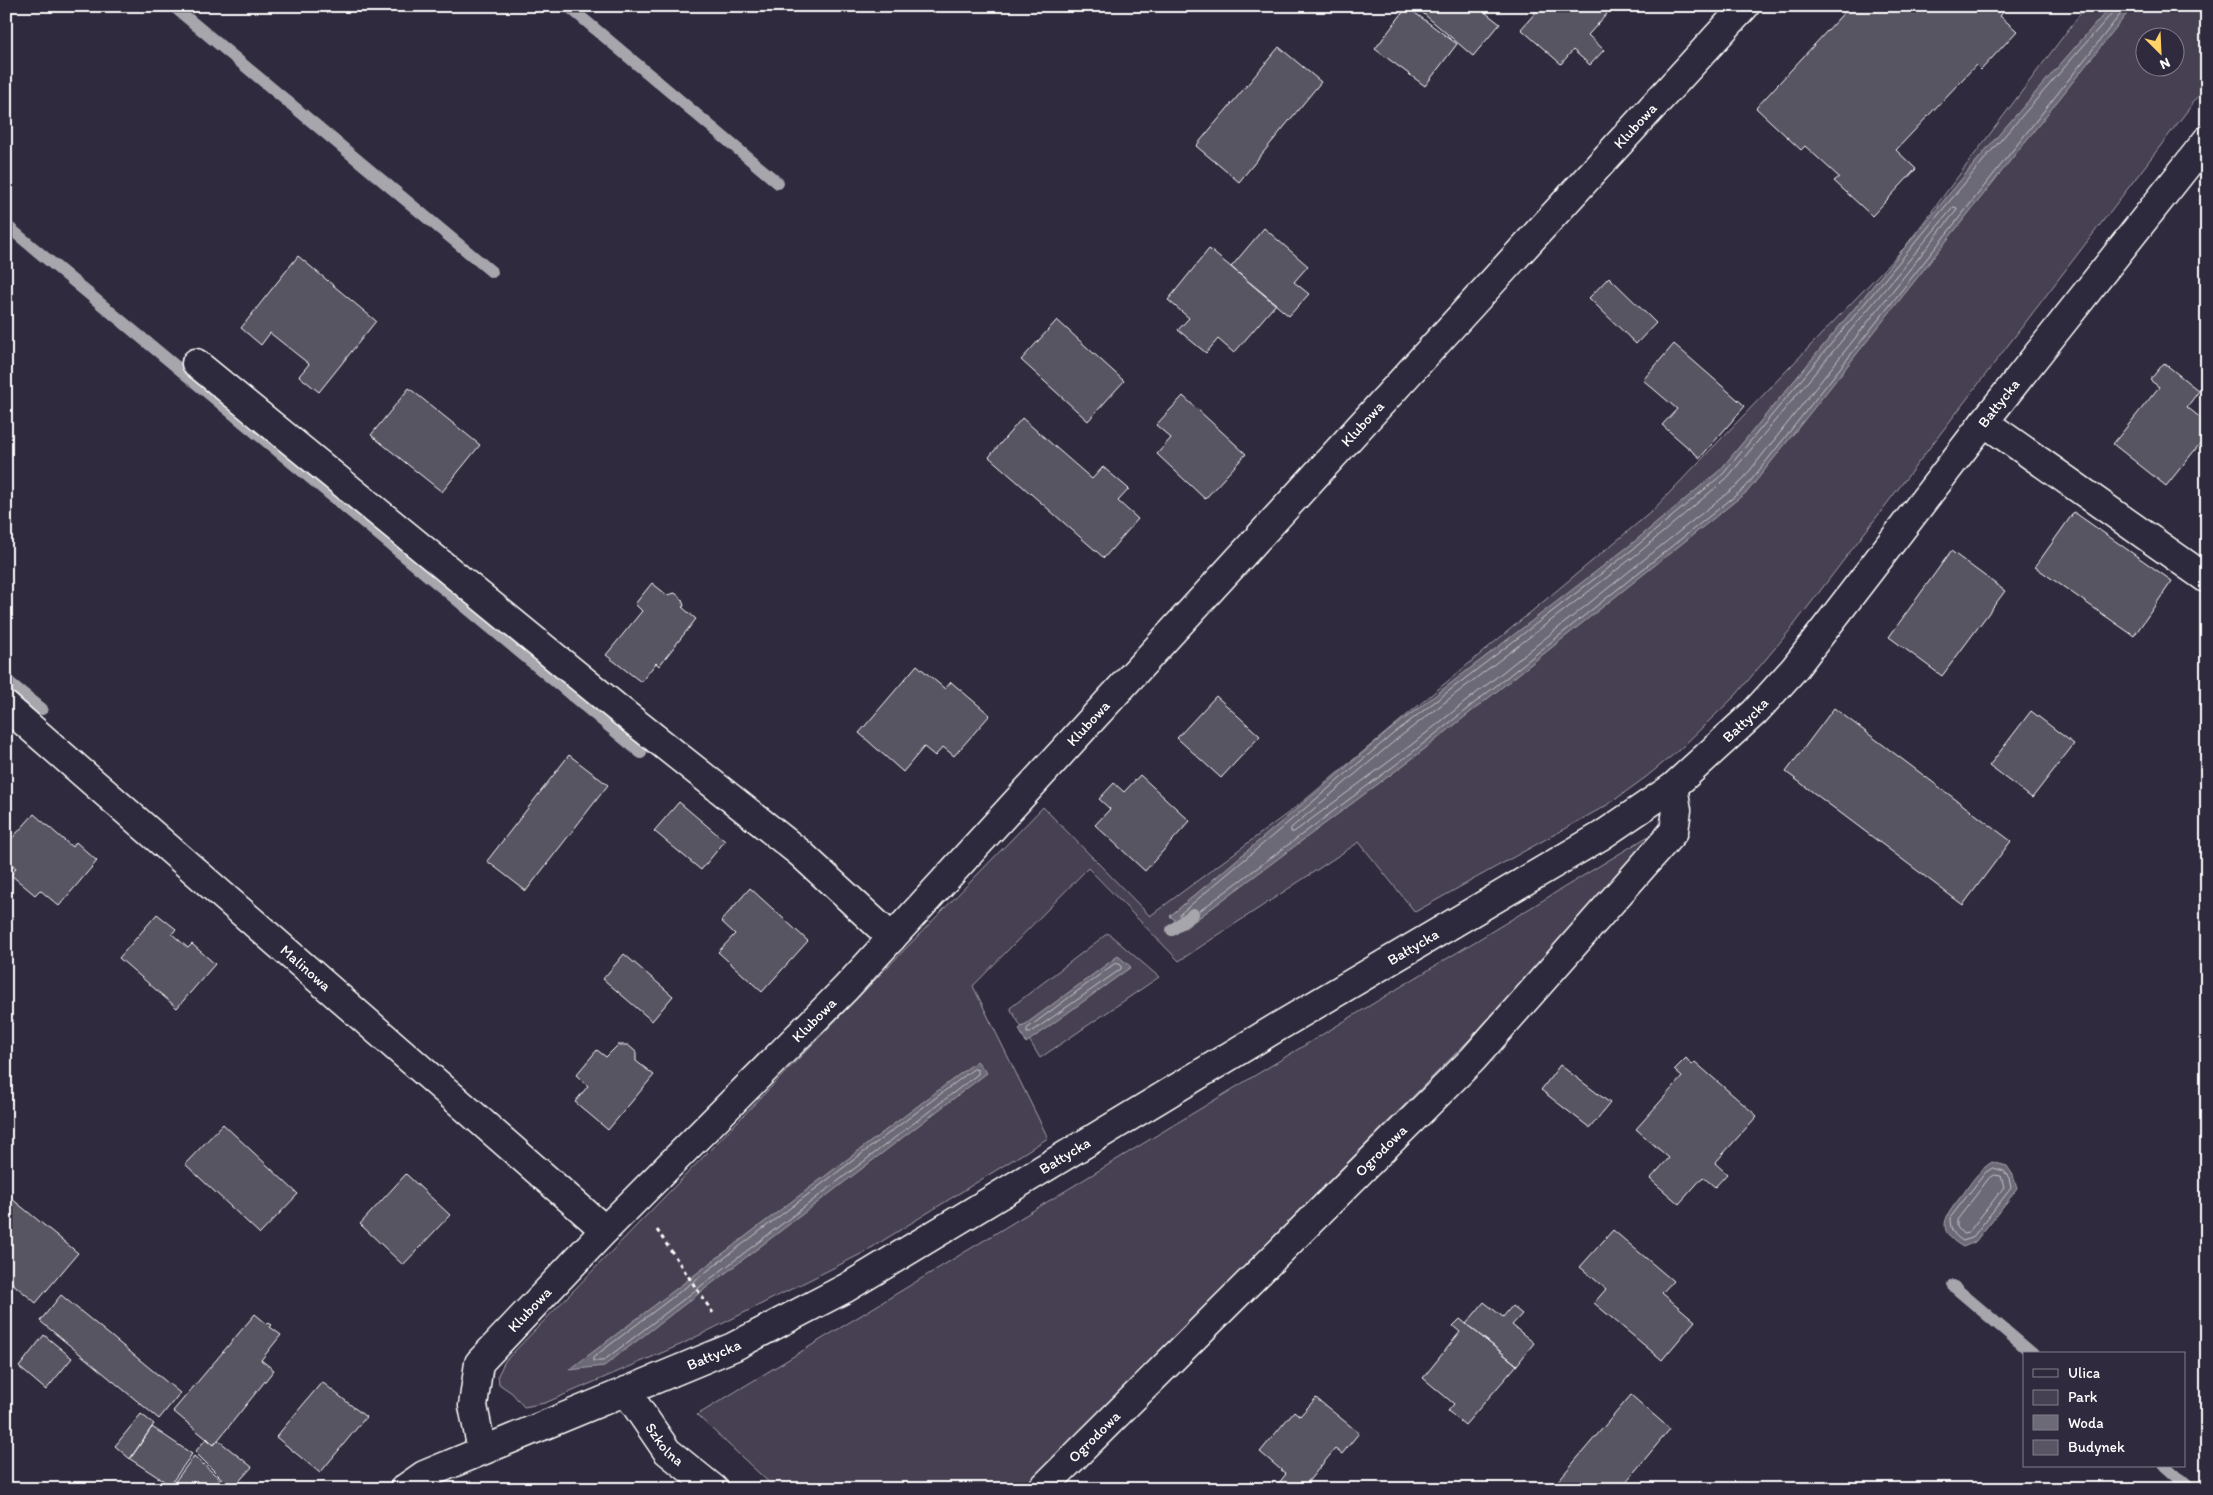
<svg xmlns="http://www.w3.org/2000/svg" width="2213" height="1495" viewBox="0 0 2213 1495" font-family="Itim,sans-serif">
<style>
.green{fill:#464152;stroke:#a2a0a8;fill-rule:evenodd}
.water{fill:#6d6a77;stroke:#a7a6ad}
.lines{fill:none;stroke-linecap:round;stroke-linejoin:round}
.shore{stroke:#c5c3c9;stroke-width:1}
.stream{stroke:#a7a6ad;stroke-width:12}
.building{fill:#595564;stroke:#fff}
.minor-casing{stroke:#fff;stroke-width:31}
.major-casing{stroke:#fff;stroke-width:31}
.path{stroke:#fff;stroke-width:3;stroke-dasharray:4 4;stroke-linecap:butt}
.minor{stroke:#2f2a3d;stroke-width:28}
.major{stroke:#2f2a3d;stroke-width:28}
.labels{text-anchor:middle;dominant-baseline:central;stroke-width:5;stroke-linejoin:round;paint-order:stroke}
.street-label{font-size:15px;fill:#fff;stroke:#2f2a3d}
</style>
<rect width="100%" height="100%" fill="#2f2a3d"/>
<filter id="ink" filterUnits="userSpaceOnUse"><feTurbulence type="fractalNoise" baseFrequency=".02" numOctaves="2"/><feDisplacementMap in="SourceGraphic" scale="10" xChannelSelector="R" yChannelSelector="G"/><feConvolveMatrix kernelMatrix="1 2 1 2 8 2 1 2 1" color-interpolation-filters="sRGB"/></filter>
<g filter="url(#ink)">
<path class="green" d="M 2086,6 L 2198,6 L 2207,15 L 2207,85 L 1791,629 L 1736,695 L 1679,750 L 1646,777 L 1609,804 L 1415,912 L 1359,842 L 1179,961 L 1088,868 L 973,986 L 1048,1138 L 863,1253 L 680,1345 L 545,1403 L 524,1407 L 512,1393 L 499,1384 L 498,1375 L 505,1361 L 1043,807 L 1150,916 L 1300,804 L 1651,512 L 1905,247 ZM 2146,38 L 2176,38 L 2176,68 L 2146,68 Z
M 1660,829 L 1469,1040 L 1024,1489 L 776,1489 L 697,1415 Z
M 1108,933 L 1159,977 L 1040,1058 L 1010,1008 Z"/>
<path class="water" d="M 2111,6 L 2133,6 L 1748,491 L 1417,755 L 1185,928 L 1170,916 L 1390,730 L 1629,546 L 1720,470 L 1989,146 Z
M 1118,956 L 1131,967 L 1026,1043 L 1019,1029 Z
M 977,1061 L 987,1073 L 604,1366 L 569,1370 Z
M 1992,1162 L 2007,1166 L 2013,1175 L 2017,1189 L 1975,1242 L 1963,1247 C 1933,1230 1946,1215 1963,1194 C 1972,1181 1979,1170 1992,1162 Z"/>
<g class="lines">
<path class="shore" d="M 2114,6 L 2113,12 L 1993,149 L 1723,474 L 1632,550 L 1393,734 L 1180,914 L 1180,918 L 1186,921 L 1414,751 L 1745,488 L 2127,6
M 1954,207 L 1957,208 L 1956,211 L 1740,483 L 1410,746 L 1294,832 L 1291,832 L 1291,828 L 1397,739 L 1636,555 L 1727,478 Z
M 1116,963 L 1121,965 L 1121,969 L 1030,1033 L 1027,1033 L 1027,1029 Z
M 974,1069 L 978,1070 L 978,1074 L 603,1361 L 593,1361 L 593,1358 Z
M 1993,1168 L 2004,1171 L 2009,1178 L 2011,1188 L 1972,1238 L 1963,1241 C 1953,1235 1950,1229 1950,1218 L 1985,1173 Z
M 1994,1175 L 2001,1176 L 2004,1187 L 1968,1233 L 1963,1234 L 1957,1227 L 1957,1220 L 1989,1178 Z"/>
<path class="stream" d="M 173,6 L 492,272
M 568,6 L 778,183
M 6,225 L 641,753
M 6,680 L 42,709
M 1172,930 L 1193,914
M 1953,1286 L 2033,1354
M 2165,1466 L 2191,1489"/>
</g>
<path class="building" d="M 1420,6 L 1492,6 L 1486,13 L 1500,24 L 1473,56 L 1418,9 Z
M 1529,6 L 1599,6 L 1607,14 L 1588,35 L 1604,50 L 1590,65 L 1573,50 L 1561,64 L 1521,29 L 1536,12 Z
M 1850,6 L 2009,6 L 2000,16 L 2017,31 L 1981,70 L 1976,65 L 1896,150 L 1916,169 L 1872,216 L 1834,181 L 1839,177 L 1805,146 L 1801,150 L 1756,108 Z
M 1407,7 L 1457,44 L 1425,86 L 1375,49 Z
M 1279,47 L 1321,82 L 1239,182 L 1196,146 Z
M 1264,228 L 1308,266 L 1294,282 L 1309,294 L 1289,316 L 1231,267 Z
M 1209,249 L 1276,304 L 1234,353 L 1218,339 L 1206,353 L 1178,330 L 1189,318 L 1168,300 Z
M 298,256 L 376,321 L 319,392 L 299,376 L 309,364 L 270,333 L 261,345 L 241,328 Z
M 1609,277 L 1656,323 L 1636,344 L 1589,298 Z
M 1057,320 L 1124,381 L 1088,421 L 1021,360 Z
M 1674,344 L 1745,406 L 1700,458 L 1662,425 L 1677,409 L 1643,380 Z
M 2164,363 L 2199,391 L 2187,407 L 2207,423 L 2207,435 L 2166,486 L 2113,444 L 2159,387 L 2150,380 Z
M 409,388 L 480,445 L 442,492 L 371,435 Z
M 1183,396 L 1246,454 L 1205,499 L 1157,454 L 1171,438 L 1156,425 Z
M 1022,418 L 1092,479 L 1103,467 L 1129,489 L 1118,501 L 1138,519 L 1104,558 L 989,457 Z
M 2074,512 L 2172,581 L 2134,636 L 2035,567 Z
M 1951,551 L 2005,591 L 1942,676 L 1889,637 Z
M 652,583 L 667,595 L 675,593 L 682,599 L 684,606 L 682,607 L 696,619 L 659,666 L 656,663 L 641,682 L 606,655 L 642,611 L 635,604 Z
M 917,665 L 945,689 L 951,682 L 990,715 L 954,756 L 943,747 L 935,756 L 924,747 L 903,772 L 859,733 Z
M 1216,696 L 1260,736 L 1221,778 L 1177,738 Z
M 1834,708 L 2011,841 L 1963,905 L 1786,772 Z
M 2031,711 L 2074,744 L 2032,798 L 1989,766 Z
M 569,755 L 608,785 L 526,891 L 487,861 Z
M 1140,775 L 1190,821 L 1145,871 L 1095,825 L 1110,809 L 1099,799 L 1114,783 L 1124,792 Z
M 679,802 L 725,841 L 701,870 L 654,831 Z
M 34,814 L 72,847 L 76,842 L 97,861 L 59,906 L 40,890 L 35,895 L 11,875 L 16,868 L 6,860 L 6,845 Z
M 750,888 L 808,941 L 762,992 L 718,952 L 735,934 L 721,921 Z
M 157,914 L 176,929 L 172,934 L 188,948 L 192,944 L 215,964 L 177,1008 L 119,958 Z
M 624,954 L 673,996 L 652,1021 L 603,979 Z
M 618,1045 L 628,1045 L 636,1052 L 636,1061 L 654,1075 L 608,1130 L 575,1102 L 588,1086 L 576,1075 L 597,1050 L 606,1057 Z
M 1686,1058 L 1692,1065 L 1695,1062 L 1757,1116 L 1715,1163 L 1727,1174 L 1715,1187 L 1703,1177 L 1679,1204 L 1650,1179 L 1669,1158 L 1636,1129 L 1682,1077 L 1674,1070 Z
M 1560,1065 L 1610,1103 L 1590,1128 L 1541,1090 Z
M 223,1124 L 298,1194 L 260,1234 L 185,1164 Z
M 406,1174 L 450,1215 L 403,1265 L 360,1224 Z
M 6,1194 L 78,1253 L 36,1303 L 6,1278 Z
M 1613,1230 L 1673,1281 L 1662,1293 L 1695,1321 L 1662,1360 L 1594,1303 L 1606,1289 L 1580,1267 Z
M 61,1295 L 180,1393 L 159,1419 L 40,1321 Z
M 1484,1302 L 1503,1317 L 1512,1306 L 1522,1314 L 1512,1325 L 1534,1343 L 1517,1365 L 1466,1324 Z
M 255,1314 L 267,1324 L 269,1323 L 272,1325 L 270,1327 L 281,1335 L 261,1360 L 274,1370 L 214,1445 L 173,1411 Z
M 1460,1319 L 1517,1365 L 1465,1425 L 1448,1411 L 1454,1404 L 1423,1378 L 1460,1332 L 1453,1326 Z
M 44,1335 L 72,1358 L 46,1390 L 19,1367 Z
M 322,1382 L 366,1417 L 320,1473 L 276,1437 Z
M 1631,1395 L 1670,1429 L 1620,1489 L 1551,1489 Z
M 1316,1398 L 1359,1433 L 1342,1454 L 1335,1449 L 1302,1489 L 1284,1489 L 1278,1484 L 1286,1474 L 1260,1452 L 1294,1411 L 1300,1416 Z
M 141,1414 L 154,1424 L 130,1459 L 115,1446 Z
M 152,1427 L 192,1454 L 170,1485 L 130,1459 Z
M 207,1438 L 214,1445 L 218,1440 L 252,1467 L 232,1489 L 195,1452 Z
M 194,1456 L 231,1489 L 174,1489 L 171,1487 Z"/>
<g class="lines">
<g class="minor-casing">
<g id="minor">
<path d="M 196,363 L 616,707 L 800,853 L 892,938"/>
<path d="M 1984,422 L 2207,579"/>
<path id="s1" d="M 6,706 L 605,1230"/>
<path id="s2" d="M 626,1391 L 667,1451 L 714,1489"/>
<path id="s3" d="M 482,1450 L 473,1406 L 479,1363 L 605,1230 L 846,988 L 1745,6"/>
<path id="s4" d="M 1042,1489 L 1473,1059 L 1674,831 L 1677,810 L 1673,787"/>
</g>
</g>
<g class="major-casing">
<g id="major">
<path id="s5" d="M 404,1489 L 424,1475 L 733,1347 L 846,1288 L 1276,1028 L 1601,836 L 1673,787 L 1755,712 L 1794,669 L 1984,422 L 2207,140"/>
</g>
</g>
<path class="path" d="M 657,1230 L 715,1316"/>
<use href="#minor" class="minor"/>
<use href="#major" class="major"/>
</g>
</g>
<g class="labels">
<g class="street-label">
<text stroke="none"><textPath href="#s3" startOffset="1782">Klubowa</textPath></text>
<text stroke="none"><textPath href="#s5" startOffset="1958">Bałtycka</textPath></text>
<text stroke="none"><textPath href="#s3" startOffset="1378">Klubowa</textPath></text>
<text stroke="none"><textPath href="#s5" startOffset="1552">Bałtycka</textPath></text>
<text stroke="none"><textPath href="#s3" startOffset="972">Klubowa</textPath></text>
<text stroke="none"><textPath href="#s5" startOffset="1148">Bałtycka</textPath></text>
<text stroke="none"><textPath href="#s1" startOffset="398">Malinowa</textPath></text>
<text stroke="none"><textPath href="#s3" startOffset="568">Klubowa</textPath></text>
<text stroke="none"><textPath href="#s4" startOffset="479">Ogrodowa</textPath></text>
<text stroke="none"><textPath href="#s5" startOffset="742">Bałtycka</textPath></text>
<text stroke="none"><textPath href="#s3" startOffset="162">Klubowa</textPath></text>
<text stroke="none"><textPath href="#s5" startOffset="338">Bałtycka</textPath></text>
<text stroke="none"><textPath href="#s4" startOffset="74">Ogrodowa</textPath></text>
<text stroke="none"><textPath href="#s2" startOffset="66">Szkolna</textPath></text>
</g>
</g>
<rect width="2213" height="1495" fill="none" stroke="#2f2a3d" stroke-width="25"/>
<rect x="12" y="12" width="2188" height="1470" fill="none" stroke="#fff" stroke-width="2" filter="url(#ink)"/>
<rect x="2023" y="1352" width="162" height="115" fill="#2f2a3d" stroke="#827f8b"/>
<rect x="2033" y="1369" width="25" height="8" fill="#2f2a3d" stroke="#827f8b"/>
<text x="2068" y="1378" font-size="15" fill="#ffffff">Ulica</text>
<rect x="2033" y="1390" width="25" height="15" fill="#464152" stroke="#827f8b"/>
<text x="2068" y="1402" font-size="15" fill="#ffffff">Park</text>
<rect x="2033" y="1415" width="25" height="15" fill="#6d6a77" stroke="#827f8b"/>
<text x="2068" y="1428" font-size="15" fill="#ffffff">Woda</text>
<rect x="2033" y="1440" width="25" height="15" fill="#595564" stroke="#827f8b"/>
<text x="2068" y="1452" font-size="15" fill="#ffffff">Budynek</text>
<g transform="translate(2160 52) rotate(156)"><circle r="24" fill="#2f2a3d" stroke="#827f8b"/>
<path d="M0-4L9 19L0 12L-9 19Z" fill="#ffd166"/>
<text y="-8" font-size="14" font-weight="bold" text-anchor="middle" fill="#ffffff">N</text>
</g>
</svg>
